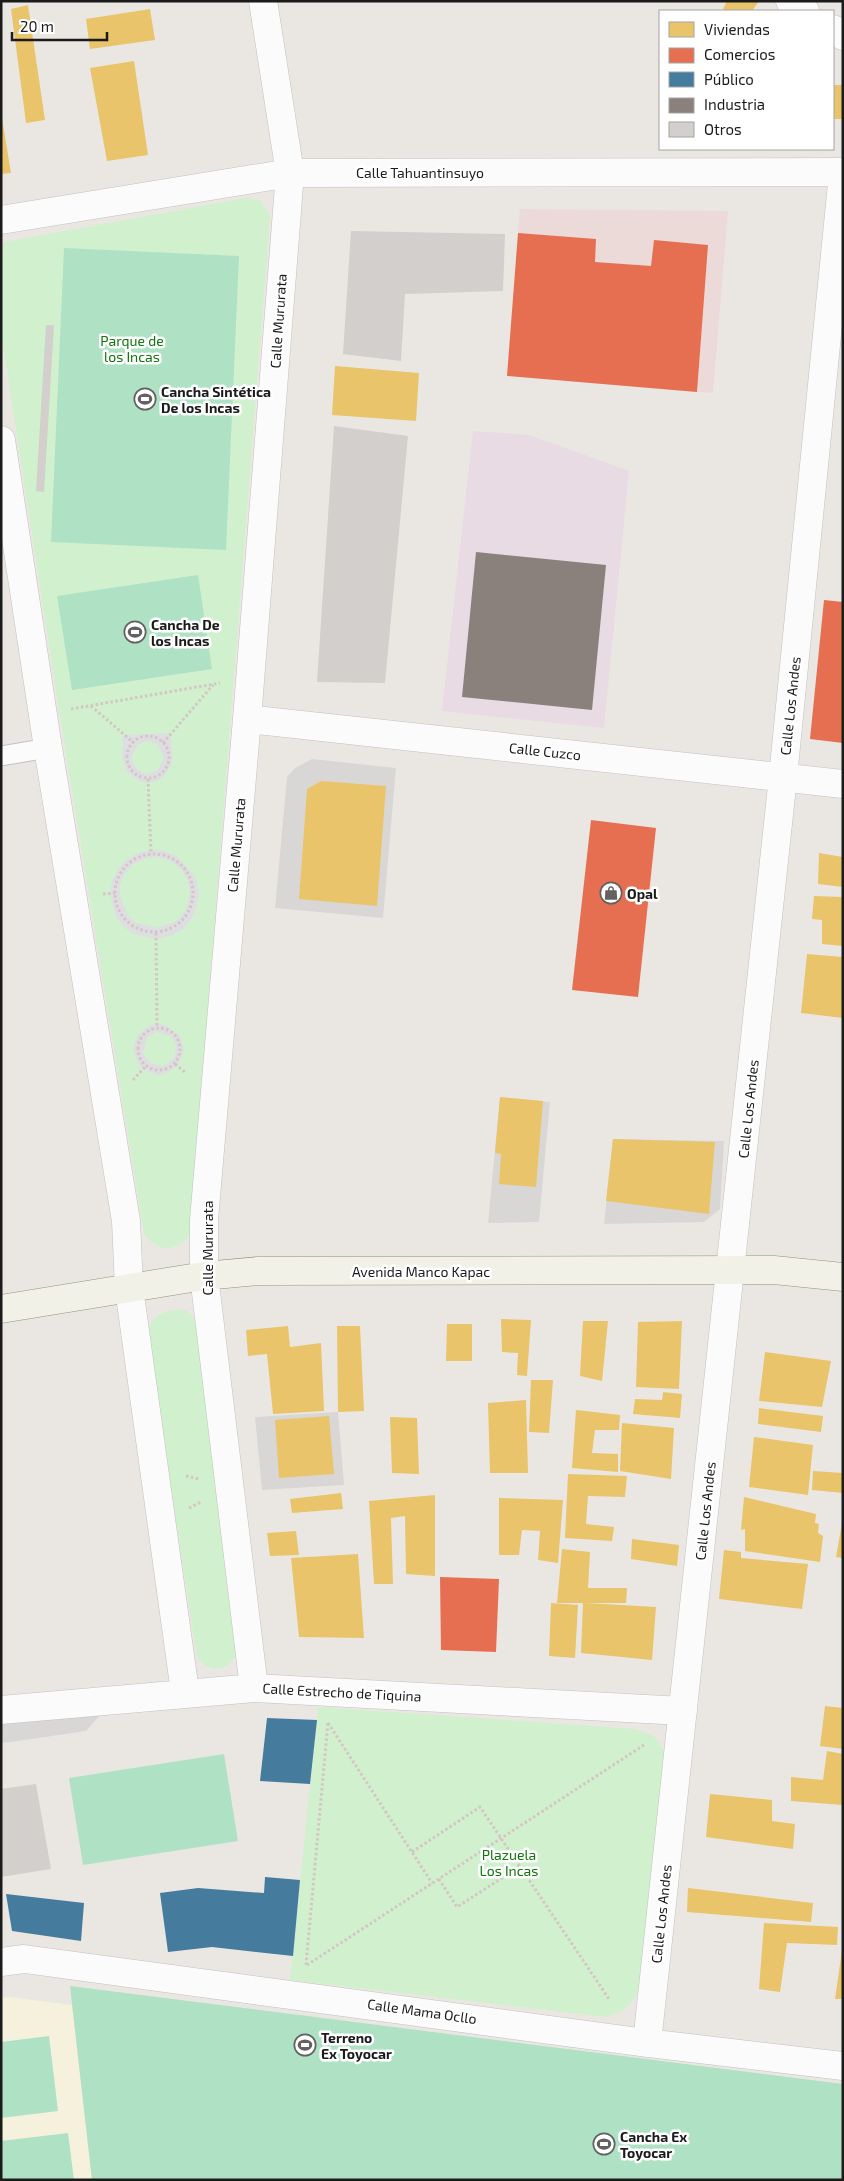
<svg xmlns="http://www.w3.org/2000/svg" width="844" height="2181" viewBox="0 0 844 2181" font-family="'Exo 2',sans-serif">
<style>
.residential{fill:#d9d7d5}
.commercial{fill:#ecdad9}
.industrial{fill:#e8dbe4}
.education{fill:#f6f1dc}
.park{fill:#d1f0ce}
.pitch{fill:#afe1c5}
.parking{fill:#d8d7d5}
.plaza{fill:#dedee2;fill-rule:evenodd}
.homes{fill:#e9c46a}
.shops{fill:#e76f51}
.public{fill:#457b9d}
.industry{fill:#8a817c}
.building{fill:#d2cfcc}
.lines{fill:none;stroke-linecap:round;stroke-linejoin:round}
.lane-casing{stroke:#c2c1bf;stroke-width:21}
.street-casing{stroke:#c2c1bf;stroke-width:29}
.secondary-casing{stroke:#94927c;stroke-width:29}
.path{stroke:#d5c5c4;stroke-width:3;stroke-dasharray:2.5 2.5;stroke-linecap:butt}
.lane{stroke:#fcfbfb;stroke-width:19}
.street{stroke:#fcfbfb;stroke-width:28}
.secondary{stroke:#f2f1e8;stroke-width:28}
.labels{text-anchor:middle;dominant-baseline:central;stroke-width:5;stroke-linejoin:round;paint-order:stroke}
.street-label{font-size:14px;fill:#1b1b1b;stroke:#fff}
.park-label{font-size:14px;fill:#0e760c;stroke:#fff}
.poi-label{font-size:14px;font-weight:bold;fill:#1b1b1b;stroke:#fff;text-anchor:start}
</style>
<rect width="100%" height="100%" fill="#eae7e3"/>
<path class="residential" d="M 312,759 L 396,768 L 383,918 L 275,908 L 287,777 L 295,768 Z
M 500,1097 L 550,1102 L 539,1222 L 488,1223 Z
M 613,1139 L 724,1141 L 720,1209 L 704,1222 L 604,1224 Z
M 338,1412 L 344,1485 L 262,1490 L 255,1417 Z"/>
<path class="commercial" d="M 520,209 L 728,211 L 713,393 L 507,376 Z"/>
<path class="industrial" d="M 473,431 L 530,435 L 629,471 L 604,728 L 442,711 Z"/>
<path class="education" d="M 9,1997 L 72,2005 L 92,2180 L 1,2180 L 1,1998 Z"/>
<path class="park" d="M 246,198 L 261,201 L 270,216 L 190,1236 C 174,1251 159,1254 144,1234 L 59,710 L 1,332 L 1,246 L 4,242 Z
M 183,1309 L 192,1315 L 199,1330 L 236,1654 C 228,1673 208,1673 197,1657 L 147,1332 C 155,1312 162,1312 183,1309 Z
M 318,1707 L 635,1729 L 654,1736 L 665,1752 L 639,1990 C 631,2006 623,2012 606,2017 L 290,1980 Z"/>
<path class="pitch" d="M 64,248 L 239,256 L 226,550 L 51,542 Z
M 198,575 L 212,669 L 72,690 L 57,596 Z
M 224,1754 L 238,1841 L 83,1865 L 69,1778 Z
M 70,1986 L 843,2084 L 843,2180 L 92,2180 Z
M 49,2036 L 58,2111 L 1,2118 L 1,2042 Z
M 68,2133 L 74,2180 L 1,2180 L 1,2141 Z"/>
<path class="parking" d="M 101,1714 L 86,1731 L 4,1743 L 1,1742 L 1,1723 Z"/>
<path class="plaza" d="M 170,733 L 173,757 L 171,766 L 162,779 L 149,783 L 139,781 L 127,772 L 122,757 L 123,735 ZM 147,741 L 157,744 L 164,758 L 157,771 L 145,774 L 136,768 L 131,758 L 138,744 Z
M 151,850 L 165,851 L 178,857 L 195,877 L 199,891 L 197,905 L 192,918 L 183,929 L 170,936 L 156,939 L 133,934 L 124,927 L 116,917 L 110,894 L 112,881 L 118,869 L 127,859 L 138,853 ZM 157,857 L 168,860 L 179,867 L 186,877 L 190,888 L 189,900 L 185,911 L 177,921 L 157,928 L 136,923 L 128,916 L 120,896 L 120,884 L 125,873 L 134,864 L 145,859 Z
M 157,1024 L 165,1025 L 179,1035 L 184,1050 L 178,1066 L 165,1074 L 157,1075 L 142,1069 L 138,1063 L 133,1049 L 138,1035 L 150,1025 ZM 156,1032 L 171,1036 L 176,1046 L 175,1056 L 167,1064 L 161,1066 L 150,1063 L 143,1053 L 147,1038 Z"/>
<path class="homes" d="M 727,1 L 759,1 L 752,11 L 727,11 L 723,9 Z
M 28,5 L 45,120 L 26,123 L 11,9 Z
M 150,9 L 155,40 L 90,49 L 86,19 Z
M 134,61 L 148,155 L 107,161 L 90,68 Z
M 833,85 L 843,85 L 843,119 L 833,119 Z
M 1,112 L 11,173 L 1,174 Z
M 335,366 L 419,373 L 416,421 L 332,415 Z
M 321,781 L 386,786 L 377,906 L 299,899 L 307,789 Z
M 819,853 L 843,857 L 843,887 L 818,884 Z
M 814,896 L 843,897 L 843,946 L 822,944 L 822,920 L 812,919 Z
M 807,954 L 843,957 L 843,1018 L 801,1013 Z
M 500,1097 L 543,1101 L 536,1187 L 499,1184 L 501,1154 L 495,1153 Z
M 613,1139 L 715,1142 L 709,1214 L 606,1201 Z
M 501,1319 L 531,1320 L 527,1376 L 517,1375 L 518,1353 L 502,1352 Z
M 583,1321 L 608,1321 L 602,1381 L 580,1376 Z
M 682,1321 L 679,1389 L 636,1387 L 638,1322 Z
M 447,1324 L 472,1324 L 472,1361 L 446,1361 Z
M 288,1326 L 290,1347 L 321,1343 L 324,1411 L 273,1414 L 267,1354 L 248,1356 L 246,1330 Z
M 337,1326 L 360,1326 L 364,1411 L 338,1412 Z
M 765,1352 L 831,1361 L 822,1407 L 759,1401 Z
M 531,1380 L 553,1380 L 549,1433 L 529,1432 Z
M 663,1392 L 682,1394 L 680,1418 L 633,1414 L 635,1399 L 662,1400 Z
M 526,1400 L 528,1473 L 490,1473 L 488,1403 Z
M 759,1408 L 823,1416 L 821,1432 L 758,1424 Z
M 576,1410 L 620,1415 L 619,1430 L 595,1430 L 592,1453 L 618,1454 L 618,1472 L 572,1468 Z
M 329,1416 L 334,1474 L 279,1478 L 275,1420 Z
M 390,1417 L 417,1418 L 419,1474 L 392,1473 Z
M 622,1423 L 674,1428 L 671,1479 L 620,1471 Z
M 754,1437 L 813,1445 L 808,1495 L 749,1487 Z
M 813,1471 L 843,1473 L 843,1493 L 812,1490 Z
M 568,1474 L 627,1476 L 625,1497 L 588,1496 L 586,1524 L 614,1527 L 612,1541 L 565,1538 Z
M 341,1493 L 343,1509 L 292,1513 L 290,1499 Z
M 435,1495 L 435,1576 L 406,1574 L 405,1516 L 391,1518 L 393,1584 L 374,1584 L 369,1501 Z
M 744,1497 L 816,1514 L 815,1523 L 819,1524 L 818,1533 L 823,1536 L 820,1562 L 745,1551 L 745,1529 L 741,1530 Z
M 499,1498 L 563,1500 L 558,1563 L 538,1560 L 540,1531 L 522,1530 L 519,1555 L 499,1555 Z
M 842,1523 L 843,1523 L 843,1558 L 836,1557 Z
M 296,1531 L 299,1555 L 270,1556 L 267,1533 Z
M 632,1539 L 679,1545 L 677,1566 L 631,1559 Z
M 562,1549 L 590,1552 L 588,1588 L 627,1588 L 626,1603 L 586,1603 L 656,1607 L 652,1660 L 581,1653 L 583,1603 L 557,1603 Z
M 724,1550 L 741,1552 L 741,1558 L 808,1564 L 802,1609 L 719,1599 Z
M 358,1554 L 364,1638 L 299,1637 L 291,1558 Z
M 551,1603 L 578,1605 L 575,1658 L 549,1656 Z
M 825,1706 L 843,1708 L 843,1749 L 820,1746 Z
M 827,1751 L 843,1754 L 843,1805 L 791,1801 L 791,1777 L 823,1780 Z
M 710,1794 L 772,1800 L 772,1821 L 795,1824 L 793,1849 L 706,1837 Z
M 688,1888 L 813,1903 L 811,1922 L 687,1912 Z
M 764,1923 L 838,1927 L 837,1945 L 787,1943 L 780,1992 L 759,1989 Z
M 842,1950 L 843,1999 L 835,1999 Z"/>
<path class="shops" d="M 518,233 L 596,239 L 595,262 L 651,266 L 654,240 L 708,245 L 697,392 L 507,376 Z
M 824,600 L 843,602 L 843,743 L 810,739 Z
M 591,820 L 656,828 L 638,997 L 572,990 Z
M 440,1577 L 499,1579 L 496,1652 L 441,1650 Z"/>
<path class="public" d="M 267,1718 L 317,1720 L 310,1784 L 260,1781 Z
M 265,1877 L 300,1880 L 293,1956 L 212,1947 L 168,1952 L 160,1893 L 198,1888 L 264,1893 Z
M 6,1894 L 84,1903 L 81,1941 L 12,1931 Z"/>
<path class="industry" d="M 476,552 L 606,565 L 592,710 L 462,697 Z"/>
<path class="building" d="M 351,231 L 505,234 L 503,291 L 405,294 L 401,361 L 343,354 Z
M 46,325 L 54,325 L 44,492 L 36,491 Z
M 334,426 L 408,436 L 385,683 L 317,682 Z
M 36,1784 L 51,1869 L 1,1877 L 1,1789 Z"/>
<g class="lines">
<g class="lane-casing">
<path id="lane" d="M 1,756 L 48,748"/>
</g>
<g class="street-casing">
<path id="street" d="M 790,1 L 805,11
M 833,29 L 843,36
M 1,220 L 290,173 L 843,172
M 1,440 L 48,748 L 126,1221 L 129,1288 L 185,1692
M 247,719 L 843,784
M 254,1688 L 204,1276 L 204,1220 L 247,719 L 290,173 L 263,1
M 1,1710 L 254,1688 L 683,1711
M 1,1962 L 24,1959 L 647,2043 L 843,2066
M 647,2043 L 783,777 L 843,174"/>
</g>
<g class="secondary-casing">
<path id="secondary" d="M 1,1309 L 204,1276 L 258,1271 L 774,1270 L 843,1277"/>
</g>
<path class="path" d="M 91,706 L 134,743
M 71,709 L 220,683
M127 757a21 21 0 1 1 42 0a21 21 0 1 1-42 0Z
M 163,743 L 213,685
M 148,779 L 151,853
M115 893a39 39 0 1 1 78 0a39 39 0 1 1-78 0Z
M 103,894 L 115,893
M 156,933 L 157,1027
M138 1049a21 21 0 1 1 42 0a21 21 0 1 1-42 0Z
M 175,1064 L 186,1073
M 133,1080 L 146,1066
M 186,1476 L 199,1479
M 189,1508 L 201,1502
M 328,1723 L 432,1883
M 412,1852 L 480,1807 L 609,1999
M 439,1879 L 457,1907 L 519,1867
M 306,1965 L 328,1722
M 307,1965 L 644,1745"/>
<use href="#lane" class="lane"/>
<use href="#street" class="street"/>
<use href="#secondary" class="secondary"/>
</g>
<defs>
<g id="stadium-ring" transform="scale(1.125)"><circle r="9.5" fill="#fff" stroke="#636261" stroke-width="1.5"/><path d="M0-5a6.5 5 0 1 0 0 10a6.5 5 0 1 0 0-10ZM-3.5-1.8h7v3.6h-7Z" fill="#636261"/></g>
<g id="shop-ring" transform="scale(1.125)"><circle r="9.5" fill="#fff" stroke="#636261" stroke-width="1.5"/><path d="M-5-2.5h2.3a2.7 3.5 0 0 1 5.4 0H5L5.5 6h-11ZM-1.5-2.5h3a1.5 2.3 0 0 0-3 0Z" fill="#636261"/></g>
</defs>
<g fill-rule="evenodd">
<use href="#stadium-ring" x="145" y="399"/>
<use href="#stadium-ring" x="135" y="632"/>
<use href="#shop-ring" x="611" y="893"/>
<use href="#stadium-ring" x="305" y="2045"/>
<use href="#stadium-ring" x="604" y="2144"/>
</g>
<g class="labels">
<g class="street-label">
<text x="420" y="172">Calle Tahuantinsuyo</text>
<text transform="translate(278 321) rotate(-86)">Calle Mururata</text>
<text transform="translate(790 706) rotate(-84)">Calle Los Andes</text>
<text transform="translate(545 751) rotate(6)">Calle Cuzco</text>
<text transform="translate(236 845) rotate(-85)">Calle Mururata</text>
<text transform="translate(748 1109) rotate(-84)">Calle Los Andes</text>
<text transform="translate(207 1248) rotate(-90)">Calle Mururata</text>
<text x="421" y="1271">Avenida Manco Kapac</text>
<text transform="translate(705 1511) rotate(-84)">Calle Los Andes</text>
<text transform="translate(342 1692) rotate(3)">Calle Estrecho de Tiquina</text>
<text transform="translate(661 1914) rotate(-84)">Calle Los Andes</text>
<text transform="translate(422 2011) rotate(8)">Calle Mama Ocllo</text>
</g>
<g class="park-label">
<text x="132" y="340">Parque de<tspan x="132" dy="16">los Incas</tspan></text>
<text x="509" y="1854">Plazuela<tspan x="509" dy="16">Los Incas</tspan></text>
</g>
<g class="poi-label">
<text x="161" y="391">Cancha Sintética<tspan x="161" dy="16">De los Incas</tspan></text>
<text x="151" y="624">Cancha De<tspan x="151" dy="16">los Incas</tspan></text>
<text x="627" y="893">Opal</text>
<text x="321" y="2037">Terreno<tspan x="321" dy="16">Ex Toyocar</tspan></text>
<text x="620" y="2136">Cancha Ex<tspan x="620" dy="16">Toyocar</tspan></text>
</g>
</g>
<rect width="844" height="2181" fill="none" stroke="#1b1b1b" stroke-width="5"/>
<rect x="659" y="10" width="175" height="140" fill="#ffffff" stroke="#a4a4a4"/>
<rect x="669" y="22" width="25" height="15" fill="#e9c46a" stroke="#a4a4a4"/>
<text x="704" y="35" font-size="15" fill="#1b1b1b">Viviendas</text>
<rect x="669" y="48" width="25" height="15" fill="#e76f51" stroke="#a4a4a4"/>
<text x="704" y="60" font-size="15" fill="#1b1b1b">Comercios</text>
<rect x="669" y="72" width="25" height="15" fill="#457b9d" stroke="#a4a4a4"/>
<text x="704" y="85" font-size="15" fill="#1b1b1b">Público</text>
<rect x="669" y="98" width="25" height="15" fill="#8a817c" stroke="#a4a4a4"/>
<text x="704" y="110" font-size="15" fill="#1b1b1b">Industria</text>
<rect x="669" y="122" width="25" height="15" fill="#d2cfcc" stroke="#a4a4a4"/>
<text x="704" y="135" font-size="15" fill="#1b1b1b">Otros</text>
<path d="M12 32v8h95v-8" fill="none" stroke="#1b1b1b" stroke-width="2.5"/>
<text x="20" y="32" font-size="15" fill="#1b1b1b" stroke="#ffffff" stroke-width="4" paint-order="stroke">20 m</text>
</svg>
